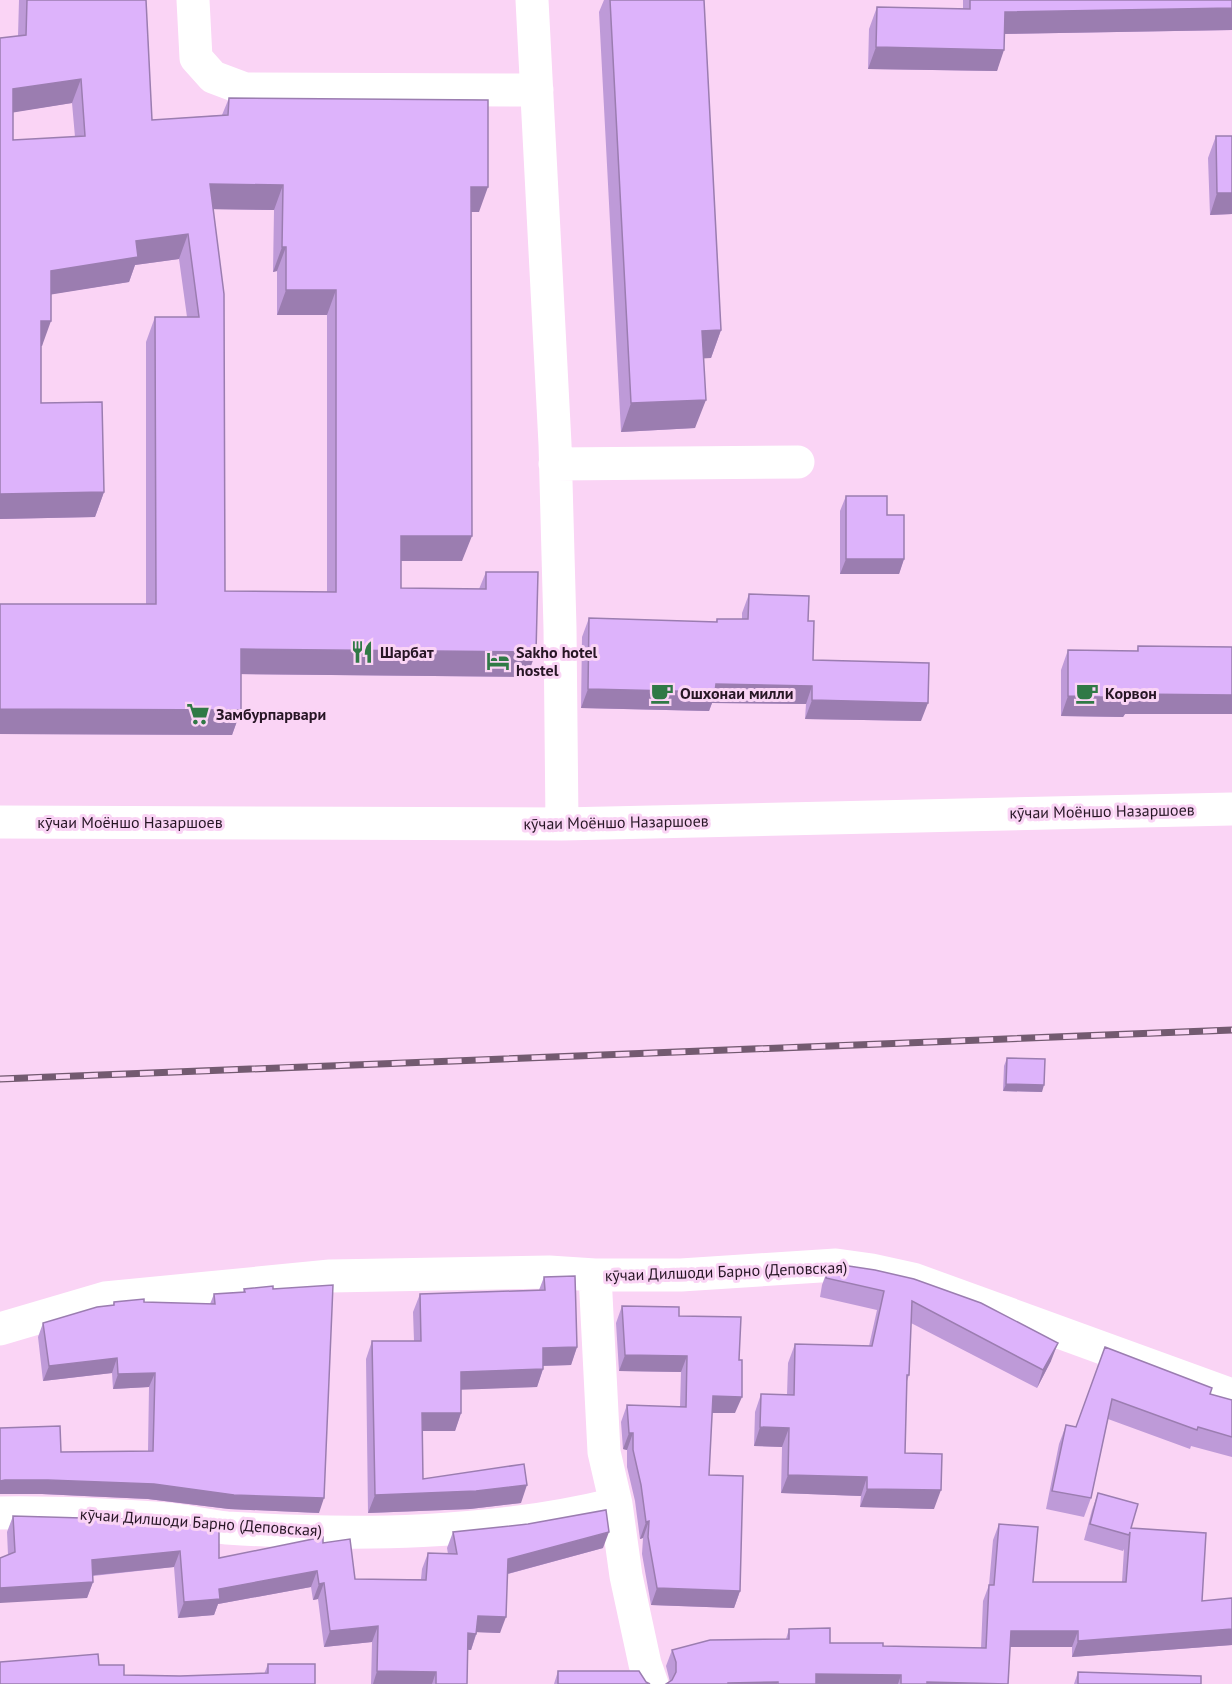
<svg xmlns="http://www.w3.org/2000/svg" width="1232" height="1684" viewBox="0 0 1232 1684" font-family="'PT Sans',sans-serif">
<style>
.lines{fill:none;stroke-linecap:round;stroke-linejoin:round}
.minor{stroke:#fff;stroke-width:33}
.rail-casing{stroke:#735a70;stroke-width:7}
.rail{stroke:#fad4f5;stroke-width:4.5;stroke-dasharray:14;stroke-linecap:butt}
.wall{fill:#be9ad8;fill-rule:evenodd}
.shaded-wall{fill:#9b7db0}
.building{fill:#ddb3fb;stroke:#9b7db0;stroke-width:1.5;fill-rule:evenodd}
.labels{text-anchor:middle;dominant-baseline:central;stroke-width:6;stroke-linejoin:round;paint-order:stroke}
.poi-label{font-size:16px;font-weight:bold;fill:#271625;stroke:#fad4f5;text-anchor:start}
.street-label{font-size:16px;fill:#271625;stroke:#fad4f5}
</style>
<rect width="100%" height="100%" fill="#fad4f5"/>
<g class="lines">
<path class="minor" d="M 193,0 L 196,58 L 213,77 L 245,89 L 537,90
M 532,0 L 555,444 L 560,628 L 562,824
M 555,464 L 798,462
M 0,822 L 562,824 L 1232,809
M 0,1329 L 105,1298 L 330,1276 L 549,1272 L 595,1275
M 0,1513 C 56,1512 112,1515 168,1519 C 188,1521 207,1526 227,1528 C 356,1536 490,1535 616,1504
M 652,1684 L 645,1664 L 626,1576 L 616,1504 L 604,1452 L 595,1275 L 681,1275 L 836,1265 L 872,1270 L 913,1279 L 1232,1395"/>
<g class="rail-casing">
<path id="rail" d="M 0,1079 L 1232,1030"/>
</g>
<use href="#rail" class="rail"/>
</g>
<path class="wall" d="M 19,0 L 146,0 L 152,120 L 222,115 L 229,98 L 479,212 L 471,212 L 462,561 L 401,561 L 401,588 L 479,589 L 486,572 L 527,677 L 241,674 L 241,710 L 232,735 L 0,734 L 0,604 L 146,604 L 146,342 L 155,317 L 187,317 L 179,259 L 135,265 L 129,282 L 51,294 L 42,346 L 41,346 L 41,403 L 104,492 L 95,517 L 0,519 L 0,38 L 18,36 ZM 72,103 L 75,137 L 13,140 L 13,112 ZM 213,209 L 274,210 L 273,272 L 277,271 L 277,315 L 327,315 L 327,592 L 225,591 Z
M 604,0 L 704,0 L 721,330 L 711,358 L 703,358 L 695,428 L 621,432 L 599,12 Z
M 963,0 L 1232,0 L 1232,30 L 1005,34 L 997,71 L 868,69 L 869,29 L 877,7 L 963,9 Z
M 1216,136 L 1232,136 L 1232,214 L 1210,215 L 1208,158 Z
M 846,496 L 887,515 L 904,559 L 899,574 L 840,574 L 840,511 Z
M 749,594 L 808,621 L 813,660 L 921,721 L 805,719 L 806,704 L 712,703 L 709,711 L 581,708 L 582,637 L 589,618 L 716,622 L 717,619 L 742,619 L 742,613 Z
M 1138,646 L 1232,647 L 1125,714 L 1123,717 L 1061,716 L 1061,670 L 1068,650 L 1137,651 Z
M 1007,1058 L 1042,1092 L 1003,1091 L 1004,1066 Z
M 829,1266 L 1051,1361 L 1037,1388 L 911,1323 L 909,1375 L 906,1384 L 905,1453 L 934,1509 L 860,1507 L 861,1496 L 781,1493 L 782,1447 L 754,1446 L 755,1412 L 761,1394 L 787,1395 L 788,1363 L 795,1344 L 869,1346 L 877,1310 L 820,1297 L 822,1285 Z
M 544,1277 L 577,1347 L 571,1365 L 543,1366 L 543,1369 L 537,1387 L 461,1389 L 461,1413 L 455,1431 L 422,1431 L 423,1479 L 521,1503 L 470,1509 L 368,1513 L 366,1359 L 372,1341 L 414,1341 L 413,1312 L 420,1294 L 539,1290 Z
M 244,1289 L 319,1513 L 229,1509 L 148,1499 L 42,1494 L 0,1494 L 0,1428 L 61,1452 L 148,1451 L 149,1387 L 113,1389 L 112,1373 L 43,1381 L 38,1337 L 43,1323 L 113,1305 L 114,1302 L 144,1302 L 210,1304 L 214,1294 L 243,1292 Z
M 622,1306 L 679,1316 L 735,1413 L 712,1413 L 709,1475 L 740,1591 L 734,1608 L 651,1605 L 642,1554 L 643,1538 L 640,1539 L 635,1501 L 627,1467 L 627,1450 L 623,1449 L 621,1422 L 627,1405 L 680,1407 L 681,1372 L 619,1371 L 616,1323 Z
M 1105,1347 L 1210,1394 L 1232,1400 L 1232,1457 L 1191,1446 L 1190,1449 L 1108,1419 L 1091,1498 L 1084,1517 L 1046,1509 L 1059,1444 L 1066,1425 L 1076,1427 Z
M 1098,1493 L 1202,1601 L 1232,1598 L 1232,1645 L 1072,1657 L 1072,1647 L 1010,1647 L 1008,1684 L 666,1684 L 670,1682 L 666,1666 L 672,1650 L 786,1639 L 789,1629 L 830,1643 L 883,1646 L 981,1648 L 983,1601 L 989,1585 L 993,1540 L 999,1524 L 1033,1582 L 1122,1582 L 1124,1549 L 1123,1551 L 1084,1540 L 1092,1510 Z
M 13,1516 L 219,1558 L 323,1543 L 355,1579 L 421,1579 L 422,1569 L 428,1553 L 448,1554 L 447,1548 L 453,1532 L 603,1548 L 508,1574 L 500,1633 L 477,1632 L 471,1650 L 467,1650 L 467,1684 L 371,1684 L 372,1642 L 324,1647 L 318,1599 L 313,1600 L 311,1587 L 218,1604 L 214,1615 L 178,1618 L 174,1567 L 93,1576 L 93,1582 L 87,1598 L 8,1555 L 7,1532 Z
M 268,1664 L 315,1684 L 0,1684 L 99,1665 L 124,1675 L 180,1676 L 264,1674 Z
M 558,1671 L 646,1682 L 650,1684 L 554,1684 Z
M 1078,1672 L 1201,1684 L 1074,1684 Z"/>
<path class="shaded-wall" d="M 1232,8 L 1232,30 L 997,34 L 1005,12 Z
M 876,47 L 1004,50 L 997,71 L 868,69 Z
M 81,79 L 72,103 L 4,114 L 13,89 Z
M 210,184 L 283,185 L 274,210 L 201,209 Z
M 471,187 L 488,187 L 479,212 L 462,212 Z
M 1217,193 L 1232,193 L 1232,214 L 1210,215 Z
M 188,234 L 179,259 L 135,265 L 129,282 L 42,296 L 51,271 L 136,241 Z
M 282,247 L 286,247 L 277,271 L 273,272 Z
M 286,290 L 336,290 L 327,315 L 277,315 Z
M 41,321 L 51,321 L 42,346 L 32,346 Z
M 721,330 L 711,358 L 692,359 L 702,331 Z
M 706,400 L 695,428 L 621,432 L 631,403 Z
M 104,492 L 95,517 L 0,519 L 0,494 Z
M 401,536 L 472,536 L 462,561 L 392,561 Z
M 846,559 L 904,559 L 899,574 L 840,574 Z
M 241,649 L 536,652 L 527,677 L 232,674 Z
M 716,684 L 812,686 L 806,704 L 712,703 L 709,711 L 581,708 L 588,689 Z
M 1131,694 L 1232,695 L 1232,714 L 1125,714 L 1123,717 L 1061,716 L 1068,696 Z
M 812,700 L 928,703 L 921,721 L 805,719 Z
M 0,709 L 241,710 L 232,735 L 0,734 Z
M 1006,1084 L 1044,1085 L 1042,1092 L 1003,1091 Z
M 1058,1343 L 1051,1361 L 1037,1388 L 1043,1370 Z
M 577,1347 L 571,1365 L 536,1366 L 543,1348 Z
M 625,1355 L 687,1356 L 681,1372 L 619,1371 Z
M 117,1358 L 112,1373 L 43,1381 L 49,1366 Z
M 543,1369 L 537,1387 L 454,1390 L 461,1372 Z
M 155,1373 L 149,1387 L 113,1389 L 118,1374 Z
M 713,1396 L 742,1397 L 735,1413 L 707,1413 Z
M 422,1413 L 461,1413 L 455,1431 L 416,1431 Z
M 760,1427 L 789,1428 L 782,1447 L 754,1446 Z
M 629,1433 L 633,1433 L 627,1450 L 623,1449 Z
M 788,1475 L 867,1477 L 861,1496 L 781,1493 Z
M 5,1480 L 48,1480 L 154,1484 L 324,1498 L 319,1513 L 229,1509 L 148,1499 L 42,1494 L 0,1494 L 0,1481 Z
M 527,1485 L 521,1503 L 470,1509 L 368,1513 L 375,1495 Z
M 867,1489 L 941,1490 L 934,1509 L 860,1507 Z
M 649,1521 L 643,1538 L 640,1539 L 646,1522 Z
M 609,1532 L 603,1548 L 503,1575 L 508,1559 Z
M 180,1551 L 174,1567 L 86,1576 L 92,1560 Z
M 317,1571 L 311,1587 L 218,1604 L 214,1615 L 178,1618 L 184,1602 L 219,1589 Z
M 93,1582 L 87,1598 L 0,1603 L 0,1588 Z
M 324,1583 L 318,1599 L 313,1600 L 319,1584 Z
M 657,1588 L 740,1591 L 734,1608 L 651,1605 Z
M 478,1616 L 506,1617 L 500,1633 L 472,1632 Z
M 378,1626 L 372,1642 L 324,1647 L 330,1631 Z
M 1232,1629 L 1232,1645 L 1072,1657 L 1078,1641 Z
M 1011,1631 L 1078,1631 L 1072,1647 L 1005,1647 Z
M 468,1633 L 476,1634 L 471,1650 L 462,1649 Z
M 377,1671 L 436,1672 L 432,1684 L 373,1684 Z
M 816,1674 L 901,1675 L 898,1684 L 813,1684 Z
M 778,1682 L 777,1684 L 728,1684 L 728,1683 Z
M 927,1682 L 986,1684 L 926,1684 Z"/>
<path class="building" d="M 27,0 L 146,0 L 152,120 L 228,115 L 229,98 L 488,100 L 488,187 L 471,187 L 472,536 L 401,536 L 401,588 L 486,589 L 486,572 L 538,572 L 536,652 L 241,649 L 241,710 L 0,709 L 0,604 L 156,604 L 155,317 L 199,317 L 188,234 L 136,241 L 138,257 L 51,271 L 51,321 L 41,321 L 41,403 L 102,402 L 104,492 L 0,494 L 0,38 L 26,35 ZM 81,79 L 85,136 L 13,140 L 13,89 ZM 210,184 L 283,185 L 282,247 L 286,247 L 286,290 L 336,290 L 336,592 L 225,591 L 224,294 Z
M 610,0 L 704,0 L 721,330 L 702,331 L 706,400 L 631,403 Z
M 970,0 L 1232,0 L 1232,8 L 1005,12 L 1004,50 L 876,47 L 877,7 L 970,9 Z
M 1216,136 L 1232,136 L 1232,193 L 1217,193 Z
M 846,496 L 887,496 L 887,515 L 904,515 L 904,559 L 846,559 Z
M 749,594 L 809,596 L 808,621 L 814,621 L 813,660 L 929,663 L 928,703 L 812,700 L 812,686 L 716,684 L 715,692 L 588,689 L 589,618 L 717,622 L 717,619 L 748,619 Z
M 1138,646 L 1232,647 L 1232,695 L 1131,694 L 1130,698 L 1068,696 L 1068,650 L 1138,651 Z
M 1007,1058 L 1045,1059 L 1044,1085 L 1006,1084 Z
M 842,1265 L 875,1270 L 914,1279 L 981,1303 L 1058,1343 L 1043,1370 L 912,1301 L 909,1375 L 907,1375 L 905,1453 L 942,1454 L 941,1490 L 867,1489 L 867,1477 L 788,1475 L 789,1428 L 760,1427 L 761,1394 L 794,1395 L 795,1344 L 872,1346 L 884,1291 L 826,1278 L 829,1266 Z
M 575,1276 L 577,1347 L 543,1348 L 543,1369 L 461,1372 L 461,1413 L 422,1413 L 423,1479 L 524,1464 L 527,1485 L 476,1491 L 375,1495 L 372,1341 L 421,1341 L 420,1294 L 545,1290 L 544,1277 Z
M 333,1285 L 324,1498 L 234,1495 L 154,1484 L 48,1480 L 5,1480 L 0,1481 L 0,1428 L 60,1426 L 61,1452 L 153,1451 L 155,1373 L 118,1374 L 117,1358 L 49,1366 L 43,1323 L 97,1307 L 114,1305 L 114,1302 L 144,1299 L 144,1302 L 215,1304 L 214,1294 L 245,1292 L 244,1289 L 273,1286 L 273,1289 Z
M 622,1306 L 679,1307 L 679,1316 L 741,1317 L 739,1360 L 742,1360 L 742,1397 L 713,1396 L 709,1475 L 743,1476 L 740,1591 L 657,1588 L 648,1537 L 649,1521 L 646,1522 L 641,1485 L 633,1450 L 633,1433 L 629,1433 L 627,1405 L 686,1407 L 687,1356 L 625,1355 Z
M 1105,1347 L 1212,1388 L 1210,1394 L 1232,1400 L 1232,1437 L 1198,1427 L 1197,1430 L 1112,1399 L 1091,1498 L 1052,1491 L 1066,1425 L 1076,1427 Z
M 1098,1493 L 1138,1504 L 1131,1528 L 1206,1533 L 1202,1601 L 1232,1598 L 1232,1629 L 1078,1641 L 1078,1631 L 1011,1631 L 1008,1684 L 927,1682 L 927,1684 L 901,1684 L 901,1675 L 816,1674 L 816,1684 L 778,1684 L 778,1682 L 728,1683 L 728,1684 L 666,1684 L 672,1680 L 676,1672 L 676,1662 L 672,1650 L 710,1640 L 789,1639 L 789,1629 L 830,1628 L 830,1643 L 883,1643 L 883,1646 L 986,1648 L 989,1585 L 994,1585 L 999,1524 L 1038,1527 L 1033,1582 L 1126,1582 L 1130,1532 L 1129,1535 L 1090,1524 Z
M 606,1510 L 609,1532 L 508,1559 L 506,1617 L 478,1616 L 476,1634 L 468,1633 L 467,1684 L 436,1684 L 436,1672 L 377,1671 L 378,1626 L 330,1631 L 324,1583 L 319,1584 L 317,1571 L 219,1589 L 220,1599 L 184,1602 L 180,1551 L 92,1560 L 93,1582 L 0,1588 L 0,1558 L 15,1552 L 13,1516 L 152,1520 L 219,1529 L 219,1558 L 323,1537 L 323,1543 L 350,1539 L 355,1579 L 426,1580 L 428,1553 L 457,1554 L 453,1532 L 528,1524 Z
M 98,1654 L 99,1665 L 124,1665 L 124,1675 L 180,1676 L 268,1673 L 268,1664 L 315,1664 L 315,1684 L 0,1684 L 0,1662 Z
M 558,1671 L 639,1671 L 646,1682 L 650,1684 L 558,1684 Z
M 1078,1672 L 1201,1676 L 1201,1684 L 1078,1684 Z"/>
<defs>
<g id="restaurant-bare" transform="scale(1.8)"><path d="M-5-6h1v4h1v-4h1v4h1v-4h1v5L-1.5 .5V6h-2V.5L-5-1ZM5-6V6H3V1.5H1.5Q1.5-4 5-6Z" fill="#307946" stroke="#fad4f5" stroke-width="2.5" paint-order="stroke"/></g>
<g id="hotel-bare" transform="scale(1.8)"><path d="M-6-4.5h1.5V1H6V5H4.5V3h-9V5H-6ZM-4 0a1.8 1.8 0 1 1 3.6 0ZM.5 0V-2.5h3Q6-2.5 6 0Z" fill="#307946" stroke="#fad4f5" stroke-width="2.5" paint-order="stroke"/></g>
<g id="cafe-bare" transform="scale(1.8)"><path d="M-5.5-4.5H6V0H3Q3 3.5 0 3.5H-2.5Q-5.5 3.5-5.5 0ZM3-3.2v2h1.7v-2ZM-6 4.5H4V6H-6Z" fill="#307946" stroke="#fad4f5" stroke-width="2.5" paint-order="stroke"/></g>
<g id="supermarket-bare" transform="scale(1.8)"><path d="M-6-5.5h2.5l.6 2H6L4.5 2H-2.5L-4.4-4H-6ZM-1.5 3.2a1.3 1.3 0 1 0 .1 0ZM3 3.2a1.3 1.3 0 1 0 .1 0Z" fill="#307946" stroke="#fad4f5" stroke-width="2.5" paint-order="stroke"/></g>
</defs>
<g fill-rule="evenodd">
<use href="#restaurant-bare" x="362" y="652"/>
<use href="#hotel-bare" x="498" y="661"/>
<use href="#cafe-bare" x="662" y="693"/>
<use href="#cafe-bare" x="1087" y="693"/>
<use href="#supermarket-bare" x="198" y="714"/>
</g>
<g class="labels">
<g class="poi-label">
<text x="380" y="652">Шарбат</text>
<text x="516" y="652">Sakho hotel<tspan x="516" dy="18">hostel</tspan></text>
<text x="680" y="693">Ошхонаи милли</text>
<text x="1105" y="693">Корвон</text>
<text x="216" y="714">Замбурпарвари</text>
</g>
<g class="street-label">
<text transform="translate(1102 811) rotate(-1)">кӯчаи Моёншо Назаршоев</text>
<text x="130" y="822">кӯчаи Моёншо Назаршоев</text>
<text transform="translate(616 822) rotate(-1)">кӯчаи Моёншо Назаршоев</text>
<text transform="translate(726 1271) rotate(-2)">кӯчаи Дилшоди Барно (Деповская)</text>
<text transform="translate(201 1522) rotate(4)">кӯчаи Дилшоди Барно (Деповская)</text>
</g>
</g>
</svg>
